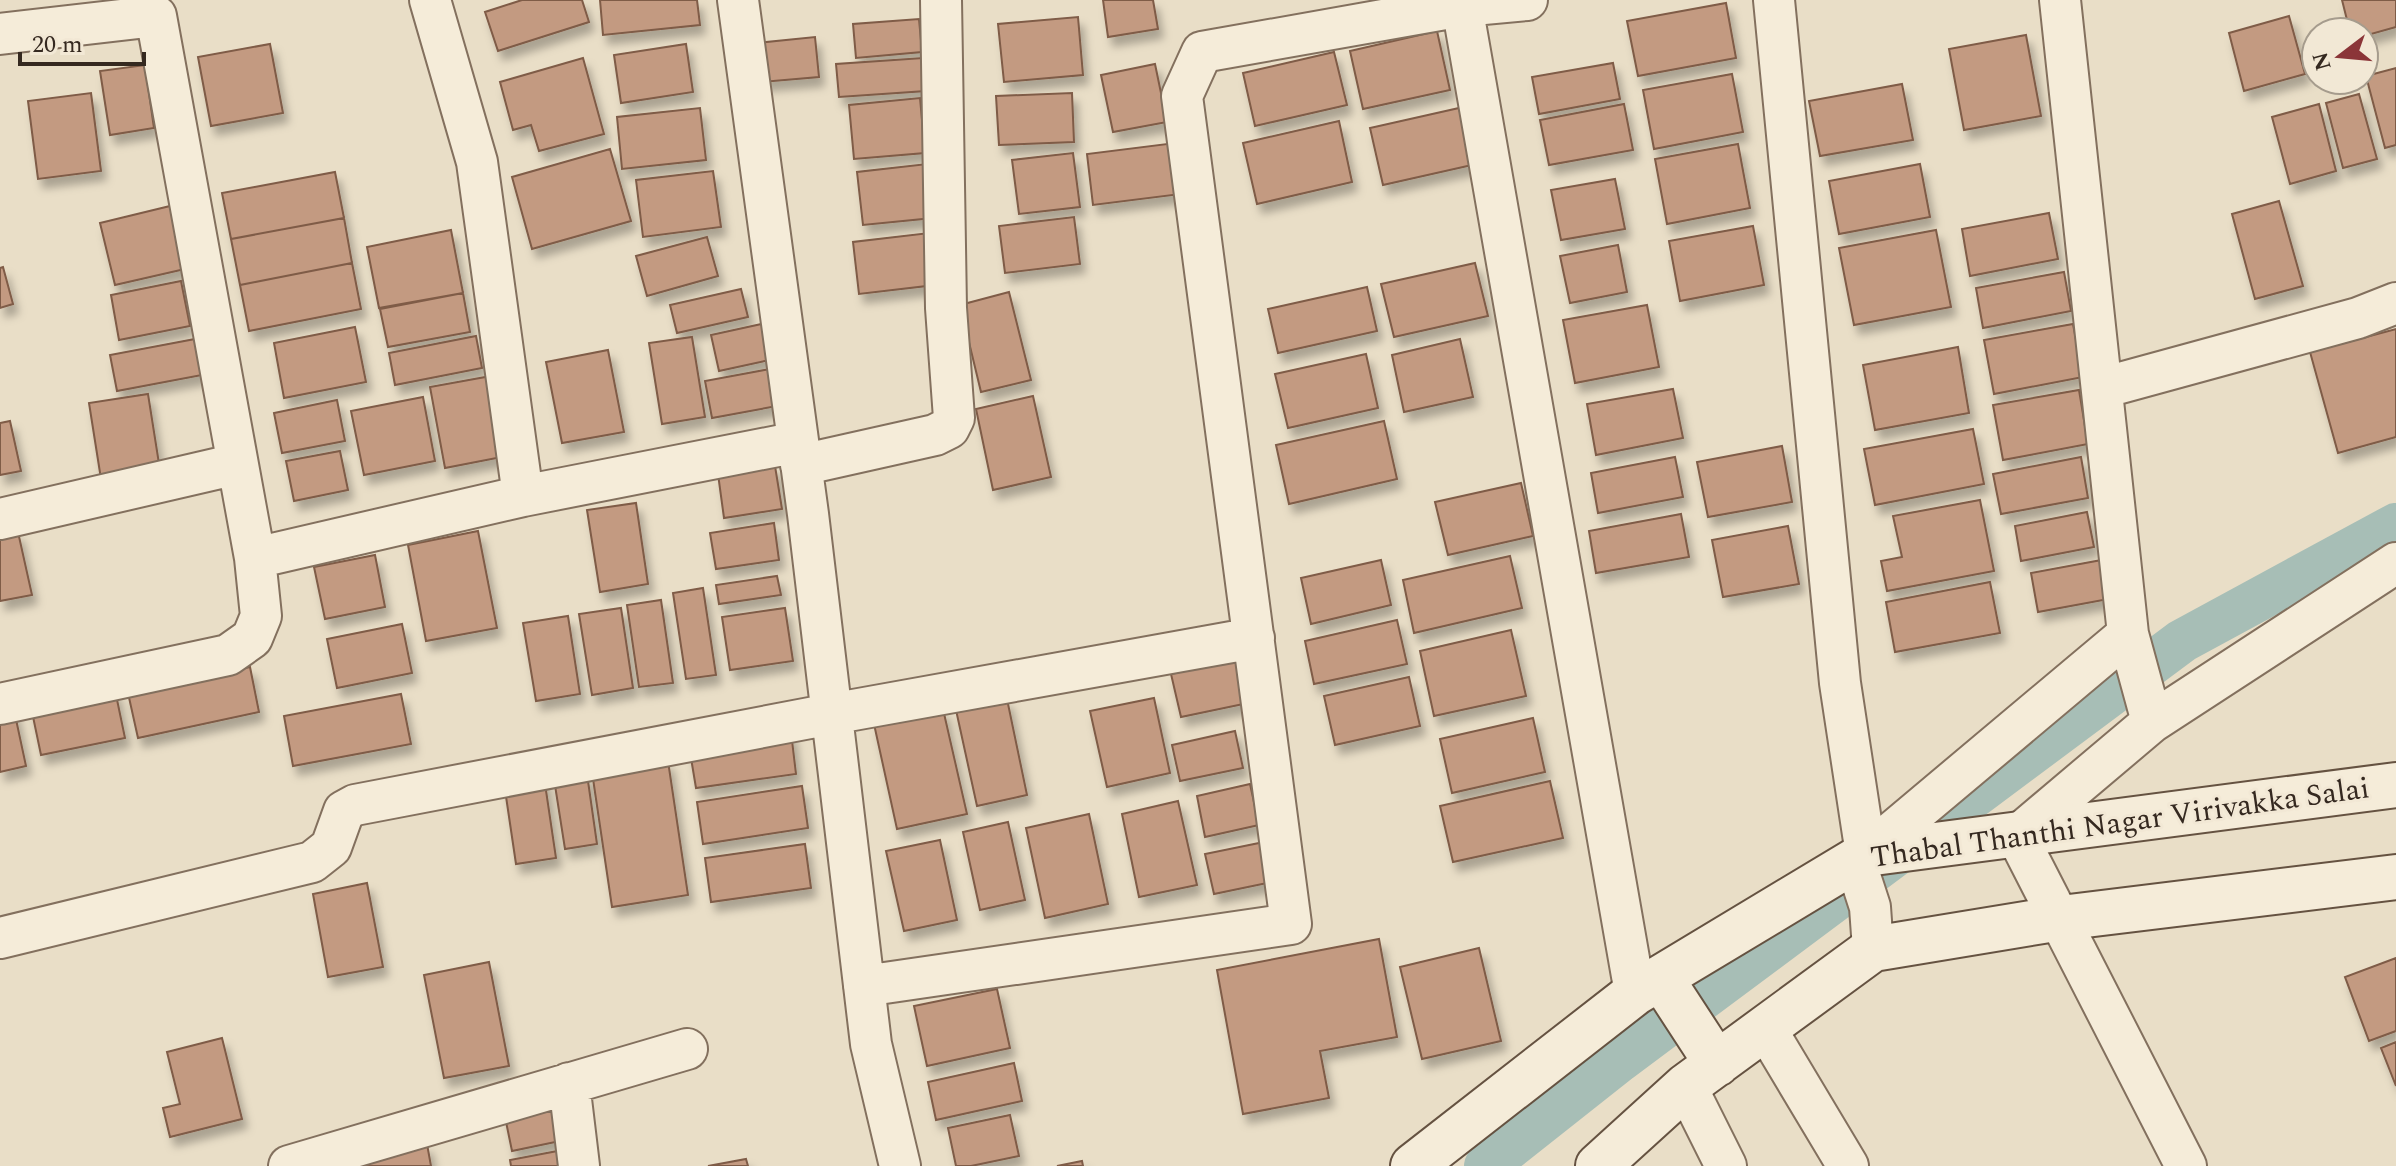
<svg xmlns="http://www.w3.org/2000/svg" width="2396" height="1166" viewBox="0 0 2396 1166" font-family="Spectral,serif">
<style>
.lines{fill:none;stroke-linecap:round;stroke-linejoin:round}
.canal{stroke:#a7beb6;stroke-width:44}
.building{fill:#c39a81;stroke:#7f5b47;stroke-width:2;filter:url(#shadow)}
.street-casing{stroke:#83705e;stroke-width:44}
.secondary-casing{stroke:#655241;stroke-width:48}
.street{stroke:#f5ecd9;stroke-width:40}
.secondary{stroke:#f5ecd9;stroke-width:44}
.labels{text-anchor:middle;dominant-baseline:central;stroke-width:6;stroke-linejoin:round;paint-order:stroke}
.street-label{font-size:30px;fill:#352920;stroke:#f2e8d5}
</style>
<defs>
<filter id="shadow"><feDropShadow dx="5" dy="9" stdDeviation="4" flood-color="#0004"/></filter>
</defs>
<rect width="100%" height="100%" fill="#e9dec7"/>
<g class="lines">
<path class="canal" d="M 1486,1166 L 1620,1060 L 2182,641 L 2396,525"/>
</g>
<path class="building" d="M 522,0 L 582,0 L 589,22 L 498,51 L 485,12 Z
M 600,0 L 697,0 L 700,25 L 603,35 Z
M 1103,0 L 1153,0 L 1158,29 L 1108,37 Z
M 2342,0 L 2396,0 L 2396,27 L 2364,36 L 2364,32 L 2350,32 Z
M 1726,3 L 1736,58 L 1638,76 L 1627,21 Z
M 2289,16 L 2305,74 L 2244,91 L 2229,33 Z
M 1078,17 L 1083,75 L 1004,82 L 998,24 Z
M 919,19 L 922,52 L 856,58 L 853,24 Z
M 1437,31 L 1450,90 L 1363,109 L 1350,51 Z
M 2026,35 L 2041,116 L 1964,130 L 1949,49 Z
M 815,37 L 819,77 L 762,82 L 757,43 Z
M 270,44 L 283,113 L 211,126 L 198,57 Z
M 686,44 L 693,92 L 621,103 L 614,55 Z
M 1334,52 L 1347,105 L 1255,126 L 1243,73 Z
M 583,58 L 604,134 L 539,151 L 531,125 L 513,130 L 500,82 Z
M 923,58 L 926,91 L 839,97 L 836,64 Z
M 1613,63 L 1620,99 L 1539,114 L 1532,77 Z
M 1155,64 L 1167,122 L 1113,132 L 1101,75 Z
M 145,65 L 154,128 L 110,135 L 100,71 Z
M 2396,68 L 2396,145 L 2385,148 L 2366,76 Z
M 1732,74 L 1743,132 L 1654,149 L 1643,90 Z
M 1902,84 L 1913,140 L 1820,156 L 1809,101 Z
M 91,93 L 101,171 L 38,179 L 28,101 Z
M 1072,93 L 1074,142 L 999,145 L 996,96 Z
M 2359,94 L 2377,159 L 2343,168 L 2326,103 Z
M 920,98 L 925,153 L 854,159 L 849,105 Z
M 1624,104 L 1633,150 L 1549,165 L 1540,120 Z
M 2319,104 L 2336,171 L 2290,184 L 2272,117 Z
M 700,108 L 706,160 L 622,169 L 617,117 Z
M 1459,108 L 1472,165 L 1383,185 L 1370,128 Z
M 1339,121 L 1352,182 L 1257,204 L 1243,143 Z
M 1175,143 L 1181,194 L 1093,205 L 1087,154 Z
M 1738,144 L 1750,208 L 1667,224 L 1655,159 Z
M 610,149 L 631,221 L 532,249 L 512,177 Z
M 1073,153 L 1080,207 L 1019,214 L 1012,160 Z
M 927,164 L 933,218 L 863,225 L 857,172 Z
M 1920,164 L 1930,217 L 1839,234 L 1829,181 Z
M 713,171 L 721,227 L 643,237 L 636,180 Z
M 335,172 L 344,218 L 231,239 L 222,193 Z
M 1615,179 L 1625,229 L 1561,240 L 1551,190 Z
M 2279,201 L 2303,286 L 2255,299 L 2232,214 Z
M 170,206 L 185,269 L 115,285 L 100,223 Z
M 2049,213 L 2058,259 L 1970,276 L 1962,229 Z
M 1074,217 L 1080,264 L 1005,273 L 999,226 Z
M 344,218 L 352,263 L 240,285 L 231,239 Z
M 1753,226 L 1764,285 L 1680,301 L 1669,241 Z
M 451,230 L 463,293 L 379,308 L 367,247 Z
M 1936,230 L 1951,307 L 1854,325 L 1839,248 Z
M 929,233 L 935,285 L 859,294 L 853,242 Z
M 707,237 L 718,276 L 647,296 L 636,256 Z
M 1618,245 L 1627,292 L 1570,303 L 1560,256 Z
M 352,263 L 361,309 L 249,331 L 240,285 Z
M 1475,263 L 1488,316 L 1394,337 L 1381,284 Z
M 3,267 L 13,304 L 0,308 L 0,268 Z
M 2064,272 L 2071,311 L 1983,328 L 1976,288 Z
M 181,281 L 190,326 L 119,340 L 111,295 Z
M 1367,287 L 1377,331 L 1278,353 L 1268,309 Z
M 741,289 L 748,317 L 677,333 L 670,305 Z
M 1009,292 L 1031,380 L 981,392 L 960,305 Z
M 463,293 L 470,332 L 388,347 L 380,309 Z
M 1647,305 L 1659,367 L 1575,383 L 1563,320 Z
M 766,323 L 774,359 L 719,371 L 711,335 Z
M 2073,324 L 2083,377 L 1994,394 L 1984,340 Z
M 355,327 L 366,382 L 284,398 L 274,343 Z
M 2396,329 L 2396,437 L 2338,453 L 2310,352 Z
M 476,336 L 482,368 L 395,385 L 389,353 Z
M 692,337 L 705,417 L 662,424 L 649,343 Z
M 195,339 L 202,375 L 117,391 L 110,355 Z
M 1460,339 L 1473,397 L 1404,412 L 1392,355 Z
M 1958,347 L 1969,413 L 1875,430 L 1863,365 Z
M 608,350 L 624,432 L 562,443 L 546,362 Z
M 1366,354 L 1378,408 L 1288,428 L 1275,374 Z
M 770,369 L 777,406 L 712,418 L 705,381 Z
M 491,376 L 507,456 L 445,468 L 430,387 Z
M 1673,389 L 1683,438 L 1596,455 L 1587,404 Z
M 2079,390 L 2088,444 L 2003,460 L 1993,405 Z
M 148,394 L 160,470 L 101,479 L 89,403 Z
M 1033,396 L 1051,477 L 993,490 L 976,409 Z
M 423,397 L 435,461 L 364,475 L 351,411 Z
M 337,400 L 345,441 L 282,453 L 274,413 Z
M 10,421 L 21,471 L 0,475 L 0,423 Z
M 1384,421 L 1397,479 L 1289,504 L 1276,445 Z
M 1973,429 L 1984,484 L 1875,505 L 1864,449 Z
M 1782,446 L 1792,502 L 1708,517 L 1697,462 Z
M 340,451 L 348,490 L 294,501 L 286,461 Z
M 1675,457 L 1683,497 L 1598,513 L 1591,473 Z
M 2081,457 L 2088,498 L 2001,514 L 1993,474 Z
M 775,466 L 782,509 L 724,518 L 718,474 Z
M 1521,483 L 1533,536 L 1448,555 L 1435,502 Z
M 1980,500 L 1994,571 L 1887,591 L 1881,561 L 1902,557 L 1893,516 Z
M 636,503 L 648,584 L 600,592 L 587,510 Z
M 2087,512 L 2094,547 L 2021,561 L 2015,526 Z
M 1681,514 L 1689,557 L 1596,573 L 1589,531 Z
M 774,523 L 779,560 L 716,569 L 710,533 Z
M 1788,526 L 1799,584 L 1723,597 L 1712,540 Z
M 478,531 L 497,628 L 426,641 L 408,545 Z
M 18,532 L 32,595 L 0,601 L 0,536 Z
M 375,555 L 385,607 L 325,619 L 314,567 Z
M 1510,556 L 1522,608 L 1414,633 L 1403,580 Z
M 2107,559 L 2114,598 L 2038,612 L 2031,573 Z
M 1381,560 L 1391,605 L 1311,624 L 1301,578 Z
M 777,576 L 781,595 L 719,604 L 716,585 Z
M 1990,582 L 2000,633 L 1895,652 L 1886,602 Z
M 703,588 L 716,675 L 686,679 L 673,593 Z
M 661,600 L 673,683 L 639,687 L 627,605 Z
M 621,608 L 633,688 L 592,695 L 579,614 Z
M 785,608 L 793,661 L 730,670 L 722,617 Z
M 568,616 L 580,694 L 536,701 L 523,623 Z
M 1397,620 L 1407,664 L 1314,684 L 1305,641 Z
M 402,624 L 412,673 L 337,688 L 327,639 Z
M 1511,630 L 1526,696 L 1434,716 L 1420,651 Z
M 1244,658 L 1253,702 L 1181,717 L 1171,674 Z
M 250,667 L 259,712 L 138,738 L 128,693 Z
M 1409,677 L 1420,726 L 1335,745 L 1324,696 Z
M 115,690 L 125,738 L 41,755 L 31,707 Z
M 401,694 L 411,744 L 293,766 L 284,716 Z
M 1154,698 L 1170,773 L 1107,787 L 1090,711 Z
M 1007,699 L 1027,795 L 977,806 L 956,710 Z
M 943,709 L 967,814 L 897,829 L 874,724 Z
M 14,710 L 26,766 L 0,772 L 0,713 Z
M 1533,718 L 1545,772 L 1452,793 L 1440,739 Z
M 1235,731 L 1243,768 L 1180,781 L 1172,745 Z
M 791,732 L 796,774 L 696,788 L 689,746 Z
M 668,761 L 688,895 L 612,907 L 592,772 Z
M 587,774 L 597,844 L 565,849 L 554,779 Z
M 544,777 L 556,858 L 516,864 L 504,783 Z
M 1550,781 L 1563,838 L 1453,862 L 1440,806 Z
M 1250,784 L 1259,825 L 1205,837 L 1197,796 Z
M 802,786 L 808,828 L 703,844 L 697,802 Z
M 1178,801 L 1197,885 L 1139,897 L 1122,814 Z
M 1089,814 L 1108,904 L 1045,918 L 1026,828 Z
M 1008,822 L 1025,900 L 980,910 L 963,832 Z
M 940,840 L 957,920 L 904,931 L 886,851 Z
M 1264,842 L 1272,882 L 1214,894 L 1205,854 Z
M 805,844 L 811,888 L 711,902 L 705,858 Z
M 367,883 L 383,967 L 328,977 L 313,894 Z
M 1379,939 L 1397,1037 L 1320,1051 L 1329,1098 L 1243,1114 L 1217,970 Z
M 1479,948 L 1501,1041 L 1422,1059 L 1400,967 Z
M 2396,958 L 2396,1031 L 2369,1041 L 2345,977 Z
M 489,962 L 509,1066 L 444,1078 L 424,975 Z
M 997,989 L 1010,1048 L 927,1066 L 914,1006 Z
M 222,1038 L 242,1119 L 170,1137 L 163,1108 L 180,1104 L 167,1052 Z
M 2396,1042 L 2396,1086 L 2381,1048 Z
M 1014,1063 L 1022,1101 L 936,1120 L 928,1082 Z
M 557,1102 L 565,1140 L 512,1151 L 504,1112 Z
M 1010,1115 L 1019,1156 L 971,1166 L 956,1166 L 948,1128 Z
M 427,1144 L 431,1166 L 355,1166 Z
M 568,1149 L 572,1166 L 511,1166 L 510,1160 Z
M 746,1159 L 748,1166 L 708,1166 Z
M 1082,1161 L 1083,1166 L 1057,1166 Z"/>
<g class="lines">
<g class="street-casing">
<path id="street" d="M 430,0 L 477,162 L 523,496
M 738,0 L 808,514 L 871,1044 L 900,1166
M 1461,0 L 1635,993
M 1774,0 L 1840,683 L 1866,854 L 1859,873 L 1870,907 L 1873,949
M 2060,0 L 2128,634 L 2152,722
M 0,34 L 156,16 L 255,558 L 523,496 L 798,442
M 2102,388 L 2358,318 L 2396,303
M 801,465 L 935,435 L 949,428 L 954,418 L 946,308 L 941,0
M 0,519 L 237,464
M 0,704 L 228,655 L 252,638 L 261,616 L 255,558
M 1866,854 L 2128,634
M 0,938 L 312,862 L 331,847 L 344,811 L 355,805 L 831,714 L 1254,638
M 864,986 L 1291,924 L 1182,96 L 1202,52 L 1462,6 L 1527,0
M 1766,1029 L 1848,1166
M 569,1083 L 579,1166
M 1686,1086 L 1726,1166
M 289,1166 L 687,1049
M 2186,1166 L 2017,836 L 2152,722 L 2396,563"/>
</g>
<g class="secondary-casing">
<path id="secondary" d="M 1661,978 L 1717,1064
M 1413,1166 L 1635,993 L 1866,854 L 2396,785
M 1598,1166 L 1686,1086 L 1873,949 L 2061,918 L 2396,877"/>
</g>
<use href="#street" class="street"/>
<use href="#secondary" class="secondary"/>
</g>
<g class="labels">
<g class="street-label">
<text transform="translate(2120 823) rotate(-8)">Thabal Thanthi Nagar Virivakka Salai</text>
</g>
</g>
<g transform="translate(2340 56) rotate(254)"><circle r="38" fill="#f2e8d5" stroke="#a69c8d" stroke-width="2"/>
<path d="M0-6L14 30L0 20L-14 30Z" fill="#8b3538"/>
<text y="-12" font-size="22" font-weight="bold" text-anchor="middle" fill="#352920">N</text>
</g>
<path d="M20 52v12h124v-12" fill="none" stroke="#352920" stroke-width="4"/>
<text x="32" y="52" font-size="24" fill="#352920" stroke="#f2e8d5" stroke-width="6" paint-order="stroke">20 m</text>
</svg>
